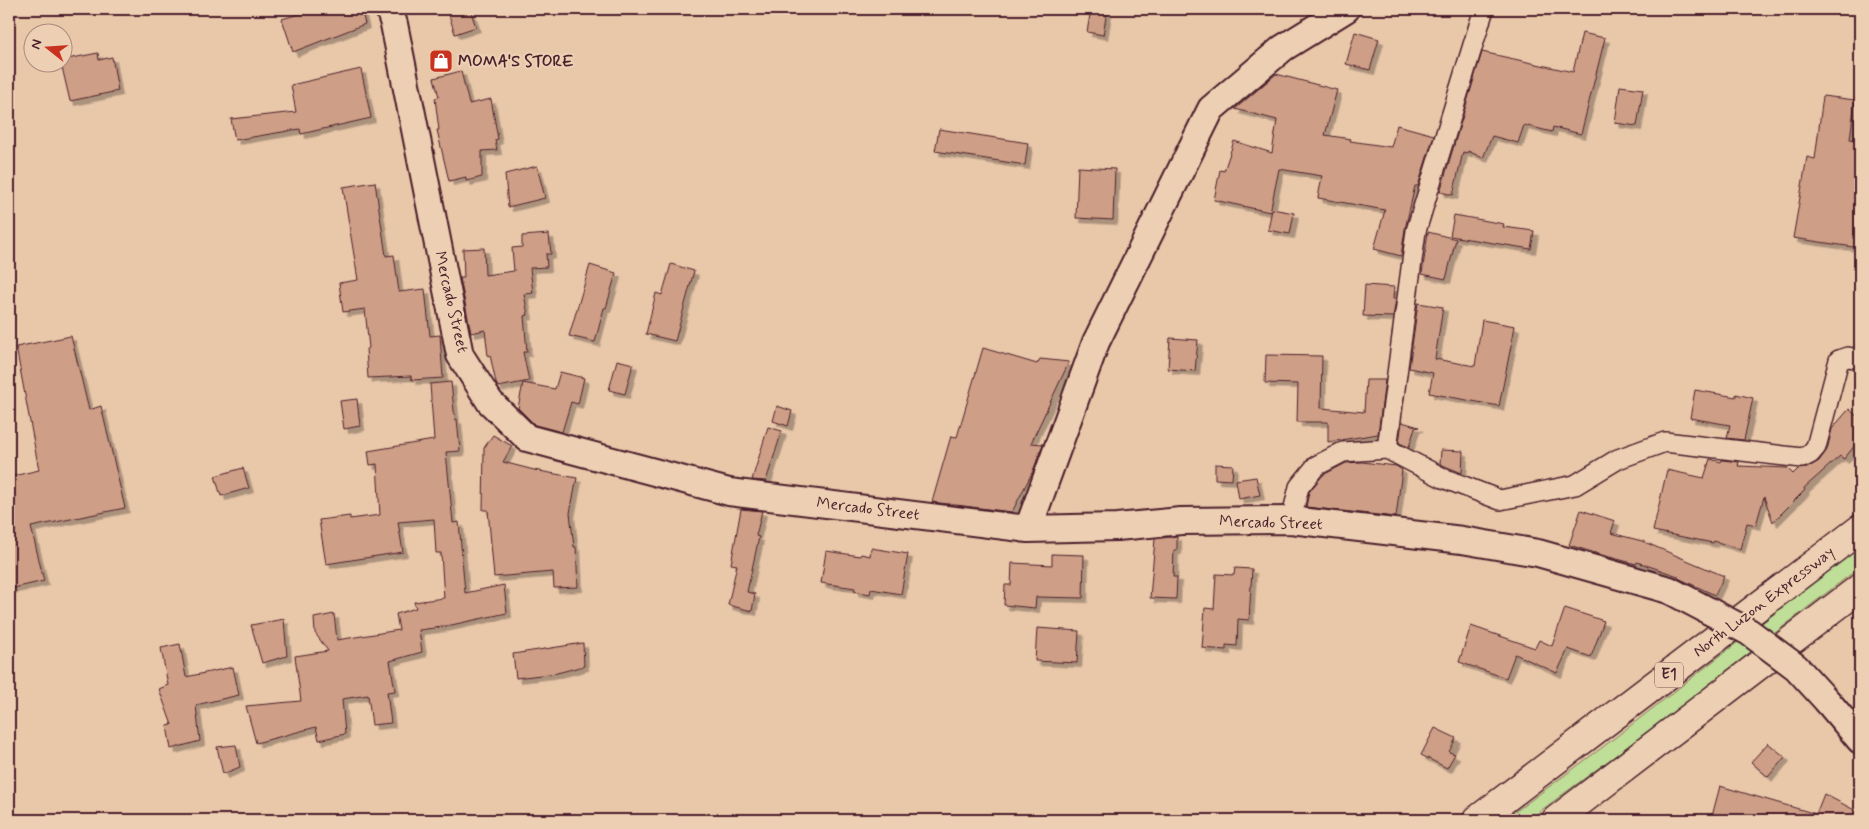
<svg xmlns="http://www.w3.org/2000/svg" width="1869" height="829" viewBox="0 0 1869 829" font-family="Mynerve,sans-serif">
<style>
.green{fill:#bfde97;stroke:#847e61}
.building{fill:#ce9f86;stroke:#4a1f2b;filter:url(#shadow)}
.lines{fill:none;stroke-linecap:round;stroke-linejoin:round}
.street-casing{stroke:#4a1f2b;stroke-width:22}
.secondary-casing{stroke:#4a1f2b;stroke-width:30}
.highway-casing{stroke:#4a1f2b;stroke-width:31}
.street{stroke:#edd0b3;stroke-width:19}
.secondary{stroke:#edd0b3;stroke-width:26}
.highway{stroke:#edd0b3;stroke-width:28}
.secondary-bridge-casing{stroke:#4a1f2b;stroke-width:30;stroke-linecap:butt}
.secondary-bridge{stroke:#edd0b3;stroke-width:26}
.labels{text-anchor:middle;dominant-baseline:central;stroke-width:4.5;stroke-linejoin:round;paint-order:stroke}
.shield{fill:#edd0b3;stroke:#7b5454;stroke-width:1}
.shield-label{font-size:15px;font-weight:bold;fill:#4a1f2b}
.poi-label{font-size:16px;font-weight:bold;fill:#4a1f2b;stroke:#edd0b3;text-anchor:start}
.street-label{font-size:16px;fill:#4a1f2b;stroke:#edd0b3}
</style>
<defs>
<filter id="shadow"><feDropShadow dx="4.5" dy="4.5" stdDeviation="0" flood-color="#0004"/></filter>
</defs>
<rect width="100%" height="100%" fill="#e9c7a9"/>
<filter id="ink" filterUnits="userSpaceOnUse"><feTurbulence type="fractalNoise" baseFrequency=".02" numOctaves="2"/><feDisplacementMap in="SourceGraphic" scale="10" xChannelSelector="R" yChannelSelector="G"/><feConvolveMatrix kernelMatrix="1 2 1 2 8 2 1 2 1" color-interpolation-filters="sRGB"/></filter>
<g filter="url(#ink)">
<path class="green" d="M 1860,547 L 1860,567 L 1645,734 L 1528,820 L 1504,820 L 1603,747 Z"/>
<path class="building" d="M 316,9 L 361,9 L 365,24 L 293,52 L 282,19 Z
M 457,9 L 470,9 L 476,27 L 455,34 L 448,12 Z
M 1091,9 L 1107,11 L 1103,35 L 1087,32 Z
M 1355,32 L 1379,39 L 1370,70 L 1346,64 Z
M 1582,33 L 1605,38 L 1581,134 L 1553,127 L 1552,132 L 1524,125 L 1518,143 L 1492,136 L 1483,158 L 1468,151 L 1467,153 L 1463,152 L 1453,195 L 1440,192 L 1482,52 L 1573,72 Z
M 98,53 L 99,60 L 112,57 L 118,91 L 70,101 L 62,67 L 62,60 Z
M 361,69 L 371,118 L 301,134 L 300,129 L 235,140 L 231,119 L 296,112 L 291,85 Z
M 461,71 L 469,104 L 491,99 L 498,139 L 495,140 L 497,150 L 482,151 L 482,177 L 466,181 L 466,177 L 449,181 L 437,130 L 439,130 L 435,98 L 439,97 L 434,78 Z
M 1276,74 L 1337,90 L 1325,135 L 1351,139 L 1350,141 L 1391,147 L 1397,125 L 1434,135 L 1418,186 L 1415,186 L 1405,229 L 1401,256 L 1374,249 L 1385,210 L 1318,198 L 1322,176 L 1279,169 L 1270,212 L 1214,200 L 1220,170 L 1224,171 L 1234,141 L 1272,153 L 1277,120 L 1235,109 Z
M 1620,86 L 1643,89 L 1637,126 L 1615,123 Z
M 1823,96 L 1855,100 L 1850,139 L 1860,141 L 1860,248 L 1793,238 L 1807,157 L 1815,159 Z
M 939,129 L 1028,143 L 1025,165 L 935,151 Z
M 537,166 L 545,198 L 508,207 L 505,174 Z
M 1078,167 L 1115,169 L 1113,220 L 1076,218 Z
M 375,182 L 386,256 L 394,255 L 399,292 L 425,289 L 430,336 L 440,335 L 443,378 L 412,380 L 411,376 L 368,378 L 366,349 L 369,348 L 365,309 L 343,312 L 339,283 L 358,280 L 343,187 Z
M 1272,209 L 1294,213 L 1290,234 L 1268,230 Z
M 1454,215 L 1504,224 L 1503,227 L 1534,231 L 1531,249 L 1450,236 Z
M 1428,232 L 1456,239 L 1446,279 L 1422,274 Z
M 549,234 L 551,254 L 546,254 L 547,267 L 530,268 L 533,293 L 524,294 L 528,315 L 524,316 L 527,352 L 523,352 L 529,381 L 498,387 L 496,383 L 490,355 L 488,356 L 485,330 L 471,333 L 460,278 L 464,278 L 463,249 L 484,248 L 485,275 L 514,271 L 512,248 L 522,247 L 522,236 Z
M 671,264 L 694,271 L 675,341 L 646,334 L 656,293 L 662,295 Z
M 590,265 L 616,273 L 606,308 L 604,308 L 595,342 L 569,336 Z
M 1365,285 L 1394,287 L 1393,299 L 1396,299 L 1393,317 L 1363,316 Z
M 1418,303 L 1443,307 L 1435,359 L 1475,366 L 1482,320 L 1515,326 L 1499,406 L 1429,393 L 1433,373 L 1409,368 Z
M 71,336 L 89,410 L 101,406 L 125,508 L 31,527 L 44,581 L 9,589 L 9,477 L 39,470 L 16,347 Z
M 1170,338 L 1198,340 L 1195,371 L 1168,369 Z
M 983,348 L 1037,364 L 1040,359 L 1069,362 L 1031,443 L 1043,444 L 1033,471 L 1012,512 L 932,502 L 951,436 L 957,437 Z
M 1266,355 L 1322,356 L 1321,408 L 1364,412 L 1366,380 L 1385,380 L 1378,434 L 1328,442 L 1328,422 L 1297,422 L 1298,384 L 1265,383 Z
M 617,360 L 633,364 L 625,394 L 609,390 Z
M 560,372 L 584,378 L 578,404 L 571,402 L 562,432 L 535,425 L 518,408 L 523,383 L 555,389 Z
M 451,382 L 455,420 L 457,419 L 460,451 L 446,452 L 453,523 L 459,522 L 465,593 L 504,585 L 507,613 L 442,627 L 419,630 L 422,652 L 390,661 L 395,691 L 387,692 L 391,723 L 372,725 L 368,695 L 342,699 L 345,734 L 319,740 L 316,727 L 256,743 L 246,706 L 301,701 L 295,656 L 328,651 L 315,633 L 314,618 L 334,614 L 337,640 L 399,630 L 396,614 L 416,608 L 414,602 L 444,598 L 441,553 L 436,553 L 434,519 L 398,522 L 403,552 L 326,564 L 319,520 L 350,516 L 350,519 L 380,515 L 377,464 L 370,465 L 368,451 L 434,440 L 430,384 Z
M 1695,390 L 1736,397 L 1736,394 L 1753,398 L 1744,440 L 1727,438 L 1730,425 L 1690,418 Z
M 357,399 L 360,426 L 344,429 L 340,401 Z
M 777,406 L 792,411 L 788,426 L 773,421 Z
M 1849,409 L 1860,419 L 1860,439 L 1844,459 L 1840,456 L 1804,488 L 1805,490 L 1773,522 L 1764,497 L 1756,525 L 1747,523 L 1740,549 L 1714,541 L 1713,543 L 1653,531 L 1667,470 L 1704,478 L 1710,459 L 1721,462 L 1722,460 L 1739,462 L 1738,466 L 1787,468 L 1793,474 L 1798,469 L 1807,468 L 1819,461 L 1827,450 L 1832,429 Z
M 1402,422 L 1419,427 L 1415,428 L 1409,447 L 1399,443 Z
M 768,427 L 782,431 L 766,481 L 752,480 Z
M 493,435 L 512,446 L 503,462 L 534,470 L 577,478 L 570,513 L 574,547 L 576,547 L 578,587 L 554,588 L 553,572 L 494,577 L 488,510 L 483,510 L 484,448 Z
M 1441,450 L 1463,451 L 1462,473 L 1440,464 Z
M 1362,462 L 1396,466 L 1402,470 L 1396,517 L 1306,507 L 1309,492 L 1323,475 L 1346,463 Z
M 1215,464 L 1233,465 L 1232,480 L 1215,479 Z
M 243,468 L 249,488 L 221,496 L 215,476 Z
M 1256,477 L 1260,495 L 1239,499 L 1236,480 Z
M 741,509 L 762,511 L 756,536 L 759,537 L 747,592 L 755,594 L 752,611 L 728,605 L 737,565 L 731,564 Z
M 1581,510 L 1615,521 L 1611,533 L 1642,541 L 1724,576 L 1715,595 L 1678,578 L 1678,576 L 1637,562 L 1636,564 L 1602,555 L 1569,545 Z
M 1177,536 L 1177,550 L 1174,550 L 1173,577 L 1177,577 L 1176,599 L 1150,598 L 1155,539 Z
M 871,548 L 908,554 L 901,594 L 871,589 L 870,594 L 854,591 L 855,588 L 821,583 L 826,551 L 860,556 L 861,554 L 870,556 Z
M 1052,554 L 1084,555 L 1083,598 L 1036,597 L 1035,608 L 1004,605 L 1005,585 L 1011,585 L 1012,563 L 1052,565 Z
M 1235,568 L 1252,569 L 1249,620 L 1238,619 L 1237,646 L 1226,645 L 1226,650 L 1202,648 L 1205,608 L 1214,609 L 1216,574 L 1234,575 Z
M 1565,608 L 1604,621 L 1591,657 L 1568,649 L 1557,673 L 1515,654 L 1506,678 L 1459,662 L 1471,626 L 1535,648 L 1539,640 L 1552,646 Z
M 284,619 L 287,656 L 262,663 L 251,625 Z
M 1037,628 L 1079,631 L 1077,663 L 1035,661 Z
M 583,643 L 584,666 L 557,673 L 516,678 L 513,654 Z
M 180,644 L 186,677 L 233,667 L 239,695 L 196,705 L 200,741 L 171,749 L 167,726 L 172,725 L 159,689 L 168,685 L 161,648 Z
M 1435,728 L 1456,738 L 1449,752 L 1455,754 L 1447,768 L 1421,755 Z
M 1768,743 L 1785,757 L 1768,777 L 1751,762 Z
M 236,745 L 240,767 L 223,774 L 217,747 Z
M 1720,786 L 1816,814 L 1824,794 L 1860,813 L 1860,820 L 1711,820 Z"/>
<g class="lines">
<g class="street-casing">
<path id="street" d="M 1387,449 L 1416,231 L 1484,9
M 1291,520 L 1299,487 L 1316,466 L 1343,452 L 1387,449 L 1443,478 L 1500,500 L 1575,485 L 1618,459 L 1665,442 L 1802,458 L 1810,454 L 1816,447 L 1839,360 L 1848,357 L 1860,359"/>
</g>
<g class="secondary-casing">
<path id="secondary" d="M 389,9 L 394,24 L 460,355 L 490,402 L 527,438 L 729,492 L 1028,529 L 1117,527 L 1181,521 L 1291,520 L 1462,540 L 1538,553 L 1669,590
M 1028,529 L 1096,342 L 1211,109 L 1283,48 L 1346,9
M 1828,702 L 1860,740"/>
</g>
<g class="highway-casing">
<path id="highway" d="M 1477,820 L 1860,529
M 1556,820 L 1860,588"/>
</g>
<use href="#street" class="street"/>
<use href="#secondary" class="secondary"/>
<use href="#highway" class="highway"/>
<g class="secondary-bridge-casing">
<path id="secondary-bridge" d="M 1669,590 L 1749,632 L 1796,667 L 1828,702"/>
</g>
<use href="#secondary-bridge" class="secondary-bridge"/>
</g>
</g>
<defs>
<g id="shop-square" transform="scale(1.25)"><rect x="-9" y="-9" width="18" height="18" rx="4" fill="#c8321e" stroke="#edd0b3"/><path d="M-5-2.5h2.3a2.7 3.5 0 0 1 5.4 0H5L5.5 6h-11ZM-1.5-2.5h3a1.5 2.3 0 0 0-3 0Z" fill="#fff"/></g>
</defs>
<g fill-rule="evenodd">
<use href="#shop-square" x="441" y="61"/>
</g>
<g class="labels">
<rect class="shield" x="1655" y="662.5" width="28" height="25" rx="4"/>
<g class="shield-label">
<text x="1669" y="675">E1</text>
</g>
<g class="poi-label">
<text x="458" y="61">MOMA'S STORE</text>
</g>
<g class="street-label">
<text transform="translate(451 302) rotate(77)">Mercado Street</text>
<text transform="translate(868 509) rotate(7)">Mercado Street</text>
<text transform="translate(1271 523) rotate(2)">Mercado Street</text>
<text transform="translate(1764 602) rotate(-37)">North Luzon Expressway</text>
</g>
</g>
<rect width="1869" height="829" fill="none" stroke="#edd0b3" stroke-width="30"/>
<rect x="15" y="15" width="1839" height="799" fill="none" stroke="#4a1f2b" stroke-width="2" filter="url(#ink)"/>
<g transform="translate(48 48) rotate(287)"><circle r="24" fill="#edd0b3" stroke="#ac897d"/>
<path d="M0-4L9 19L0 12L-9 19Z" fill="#c8321e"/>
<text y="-8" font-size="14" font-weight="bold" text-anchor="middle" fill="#4a1f2b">N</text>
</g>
</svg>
